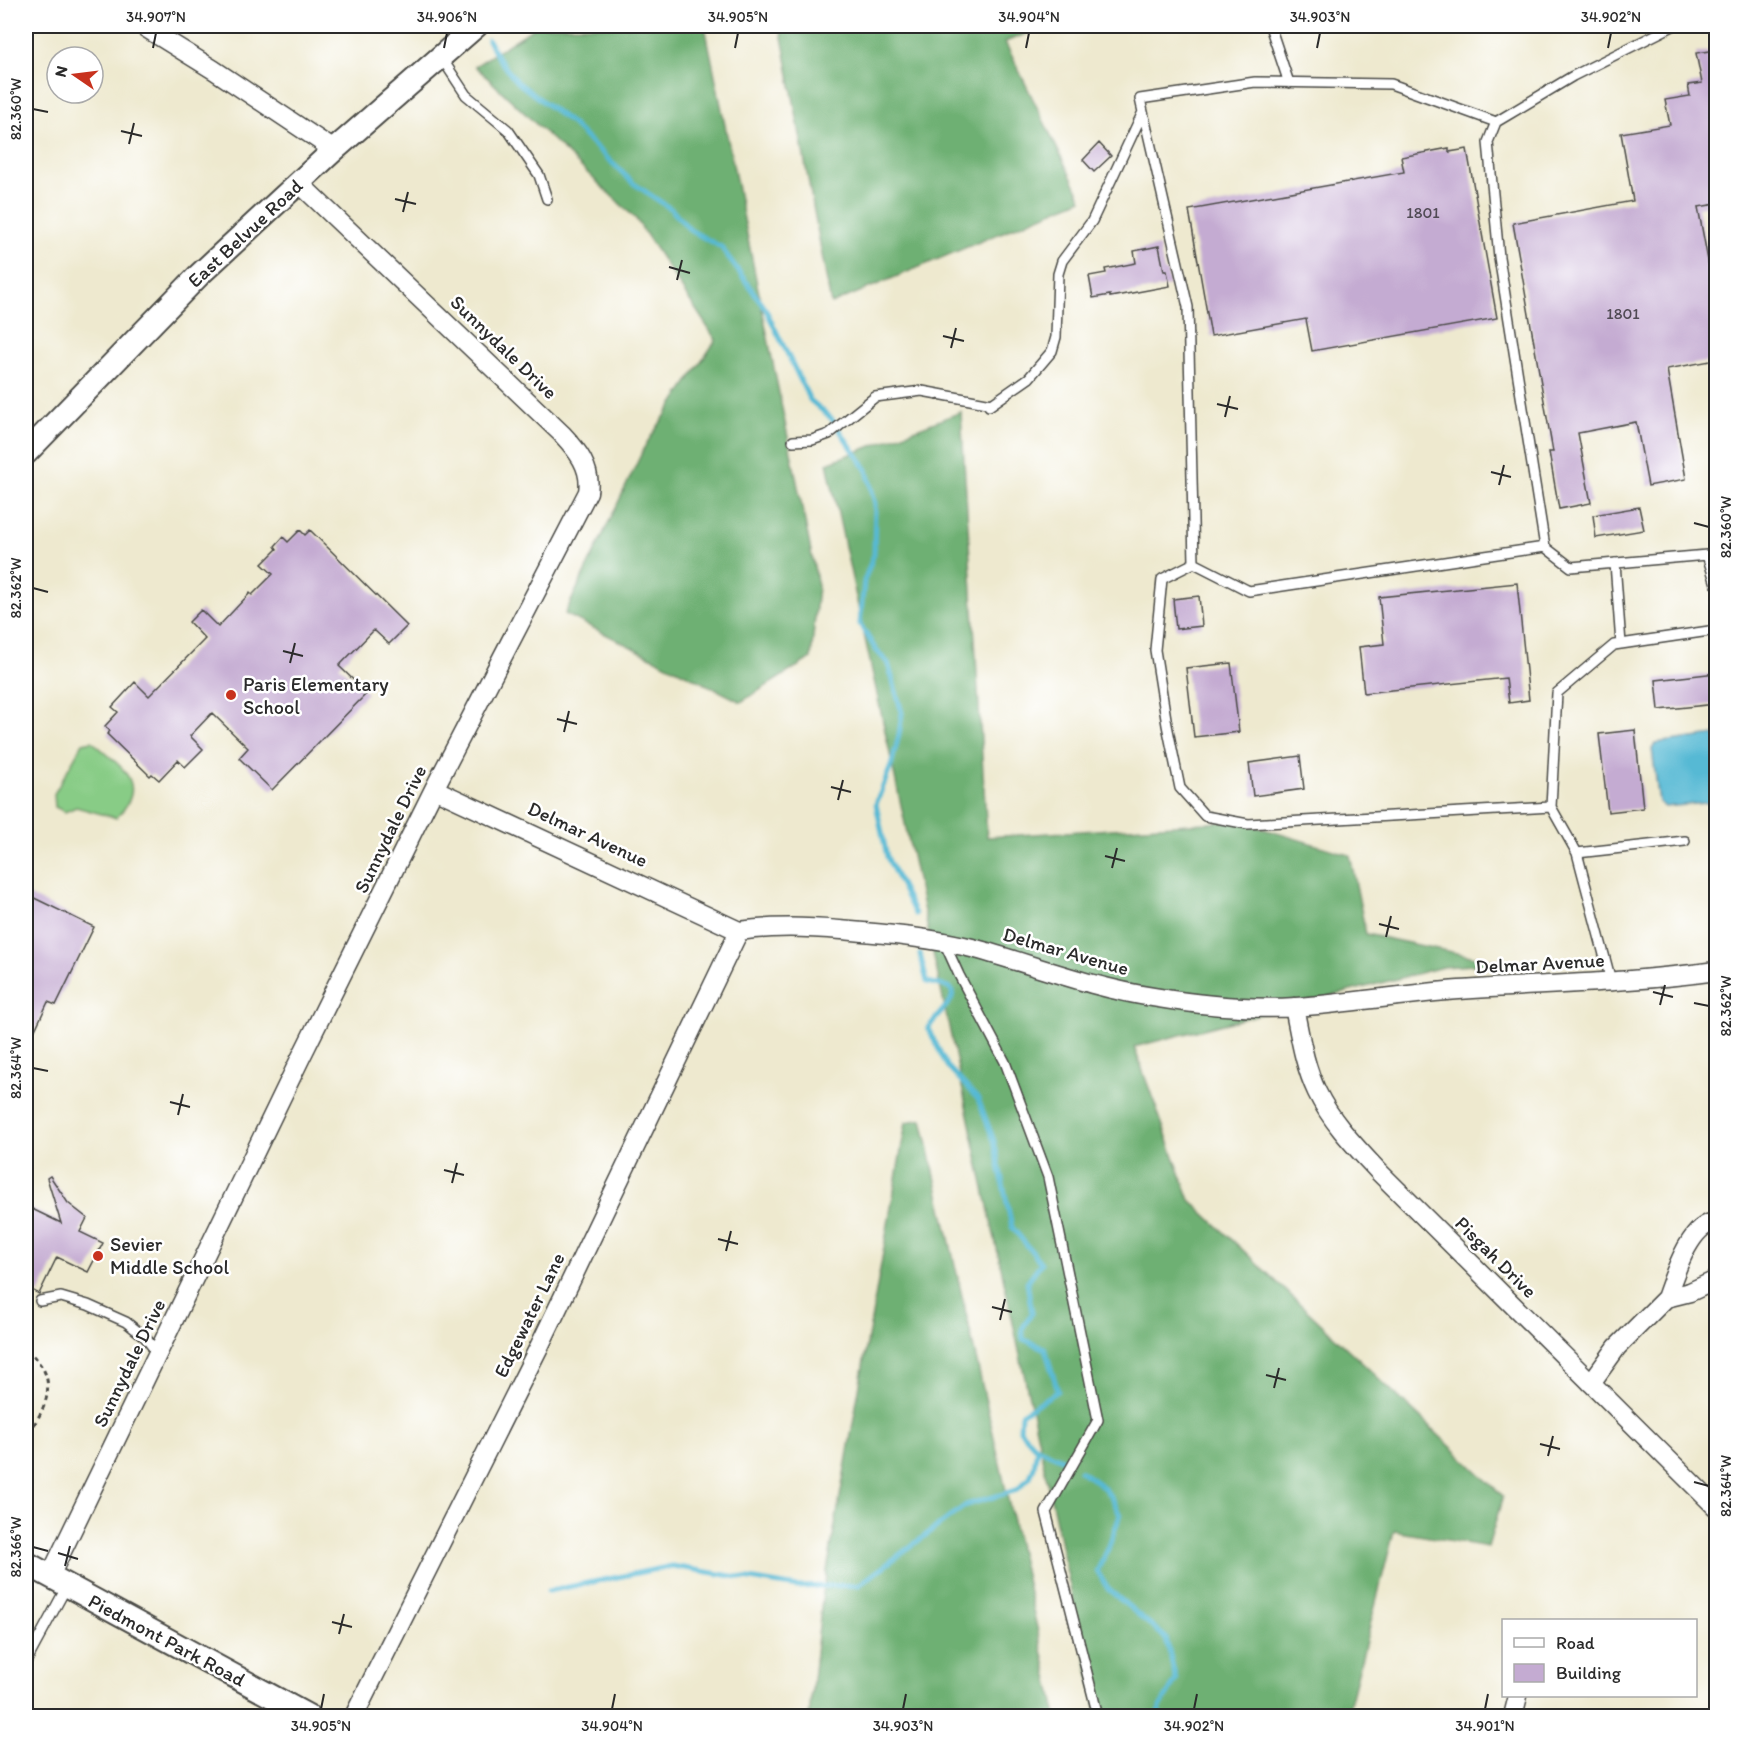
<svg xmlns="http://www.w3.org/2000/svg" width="1742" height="1742" viewBox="0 0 1742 1742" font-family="Itim,sans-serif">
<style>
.green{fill:#88cc86;stroke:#5a7c58;stroke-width:1.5}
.forest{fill:#6eb073;stroke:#4c6e4f;stroke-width:1.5}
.water{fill:#56b9d4;stroke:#407280;stroke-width:1.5}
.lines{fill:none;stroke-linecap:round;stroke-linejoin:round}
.stream{stroke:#56b9d4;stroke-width:5}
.building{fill:#c4abd2}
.service-casing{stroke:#484844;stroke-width:12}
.minor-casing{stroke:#484844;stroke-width:21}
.tertiary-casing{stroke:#484844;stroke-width:26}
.path{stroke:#484844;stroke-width:3;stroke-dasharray:4.5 4.5;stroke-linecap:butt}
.service{stroke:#fff;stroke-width:9}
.minor{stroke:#fff;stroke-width:18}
.tertiary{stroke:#fff;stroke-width:22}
.ticks{fill:none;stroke:#2b2b2b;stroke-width:2}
.poi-dot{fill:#c8321e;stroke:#fff;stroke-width:2}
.labels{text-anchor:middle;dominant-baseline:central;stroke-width:5;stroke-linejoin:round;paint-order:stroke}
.number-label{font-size:16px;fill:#514b55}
.street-label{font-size:20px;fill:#2b2b2b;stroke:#fff}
.poi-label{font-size:20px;fill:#2b2b2b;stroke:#fff;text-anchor:start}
.neatline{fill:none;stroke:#2b2b2b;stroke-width:2}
.ticks-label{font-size:15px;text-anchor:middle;fill:#2b2b2b}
</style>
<rect width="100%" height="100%" fill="#fff"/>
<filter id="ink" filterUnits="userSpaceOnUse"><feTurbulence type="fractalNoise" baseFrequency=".0167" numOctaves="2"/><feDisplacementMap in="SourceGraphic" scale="12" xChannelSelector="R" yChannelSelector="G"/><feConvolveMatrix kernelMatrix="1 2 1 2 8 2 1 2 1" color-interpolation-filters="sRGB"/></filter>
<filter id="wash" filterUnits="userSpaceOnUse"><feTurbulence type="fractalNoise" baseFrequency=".008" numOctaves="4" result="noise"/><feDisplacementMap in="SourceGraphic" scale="24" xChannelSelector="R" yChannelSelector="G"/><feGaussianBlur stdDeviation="1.35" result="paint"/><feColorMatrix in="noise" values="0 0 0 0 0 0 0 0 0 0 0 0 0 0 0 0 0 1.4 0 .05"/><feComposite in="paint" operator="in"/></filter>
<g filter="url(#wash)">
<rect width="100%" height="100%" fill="#eee9cf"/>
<path class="green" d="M 92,741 C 118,765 152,783 116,818 L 76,807 L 65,812 L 55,807 L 54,794 L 83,743 Z"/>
<path class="forest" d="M 537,26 L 705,26 L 818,586 L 811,658 L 741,702 L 565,614 L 646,444 L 716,340 L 636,219 L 475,66 Z
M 780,26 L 1046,26 L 1005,42 L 1082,199 L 831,304 Z
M 961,412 L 987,837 L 1237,821 L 1350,855 L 1366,934 L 1504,963 L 1443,967 L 1134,1047 L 1190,1200 L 1503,1496 L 1488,1547 L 1394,1531 L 1347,1716 L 1098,1716 L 827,463 Z
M 922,1119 L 1057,1716 L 809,1716 L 822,1599 L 906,1122 Z"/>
<path class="water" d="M 1714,735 L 1716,738 L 1716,802 L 1665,807 L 1659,802 L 1652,749 L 1656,743 Z"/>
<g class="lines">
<path class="stream" d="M 488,40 L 498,58 L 516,81 L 571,123 L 633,183 L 671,209 L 690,230 L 721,247 L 765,308 L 810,400 L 831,418 L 867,470 L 875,504 L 874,554 L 864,581 L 860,624 L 876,650 L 888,663 L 902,713 L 899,735 L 891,766 L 876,804 L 887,857 L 915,914
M 920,954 L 927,982 L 949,987 L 953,993 L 951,1000 L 928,1028 L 947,1066 L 978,1099 L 994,1141 L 1012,1227 L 1041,1263 L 1027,1282 L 1032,1313 L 1022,1329 L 1023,1339 L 1045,1349 L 1058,1391 L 1021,1414 L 1020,1430 L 1035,1447 L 1064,1460
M 1080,1471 C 1104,1486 1108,1489 1120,1515 L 1108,1549 L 1097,1571 L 1108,1589 L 1166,1638 L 1176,1680 L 1160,1707 L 1159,1716
M 548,1591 L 672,1566 L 797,1587 L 859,1585 L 966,1505 L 1017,1490 L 1030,1477 L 1034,1467 L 1037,1448"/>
</g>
<g id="blocks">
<path class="building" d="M 1716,50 L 1716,204 L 1698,207 L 1709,266 L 1716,265 L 1716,360 L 1667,369 L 1686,479 L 1648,486 L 1636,422 L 1578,433 L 1591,503 L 1559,509 L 1549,452 L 1553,452 L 1513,223 L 1633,201 L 1621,133 L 1670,125 L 1665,100 L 1690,96 L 1688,85 L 1702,83 L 1696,53 Z
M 1099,143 L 1111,156 L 1094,172 L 1083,160 Z
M 1449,148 L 1449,152 L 1467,149 L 1497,318 L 1312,351 L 1306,319 L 1211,336 L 1189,210 L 1404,172 L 1401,157 Z
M 1159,246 L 1164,271 L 1167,271 L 1170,286 L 1110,297 L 1110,295 L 1093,298 L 1089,276 L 1106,273 L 1105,269 L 1136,263 L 1134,251 Z
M 1639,507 L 1644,530 L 1596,538 L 1593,515 Z
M 300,530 L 305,535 L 310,530 L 407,626 L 389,644 L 374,630 L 339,666 L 367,693 L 272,790 L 239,758 L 248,748 L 212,713 L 190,736 L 203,749 L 185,767 L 178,760 L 159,780 L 152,774 L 150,776 L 107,734 L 110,731 L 105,726 L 118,712 L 112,707 L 135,682 L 149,696 L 205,639 L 189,622 L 201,610 L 218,627 L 250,593 L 252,595 L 273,574 L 262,564 L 277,549 L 275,546 L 283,537 L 288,542 Z
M 1517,583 L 1529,700 L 1509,703 L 1506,678 L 1364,693 L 1359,647 L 1384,644 L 1379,597 Z
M 1199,596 L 1202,626 L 1176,629 L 1173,599 Z
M 1231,663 L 1239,732 L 1194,737 L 1186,668 Z
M 1716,673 L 1716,704 L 1659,710 L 1656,680 Z
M 1635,730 L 1643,808 L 1608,812 L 1599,734 Z
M 1300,756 L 1304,789 L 1253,796 L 1249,763 Z
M 26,894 L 94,927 L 56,1005 L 48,1002 L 26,1049 Z
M 50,1176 L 68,1203 L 87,1218 L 80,1232 L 103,1243 L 88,1272 L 57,1257 L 39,1294 L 26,1287 L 26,1206 L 61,1223 L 47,1178 Z"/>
</g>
</g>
<g filter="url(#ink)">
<use href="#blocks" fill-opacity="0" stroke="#484844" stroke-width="1.5"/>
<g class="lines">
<g class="service-casing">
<path id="service" d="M 1270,26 L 1289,83
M 1673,26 L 1573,76 L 1496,122 L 1488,142 L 1499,257 L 1545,547 L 1571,567 L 1707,555 L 1716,584
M 441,57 L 466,95 L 508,130 L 539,175 L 547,199
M 1496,122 L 1391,84 L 1255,82 L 1140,99 L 1188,307 L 1194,563 L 1249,591 L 1545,547
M 989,406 L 1029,378 L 1052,351 L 1056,337 L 1058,274 L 1062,261 L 1092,221 L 1143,112
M 793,441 L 812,440 L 829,434 L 875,397 L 922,391 L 992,404
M 1194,563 L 1162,579 L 1155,650 L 1167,725 L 1180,788 L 1205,816 L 1248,824 L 1551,807 L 1577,853 L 1611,981
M 1615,563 L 1621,644
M 1551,807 L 1557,693 L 1614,645 L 1716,630
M 1577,853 L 1685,841
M 944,942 L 959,975 L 1005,1062 L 1048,1177 L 1098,1420 L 1046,1512 L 1098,1716
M 40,1301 L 61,1297 L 88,1305 L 126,1322 L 145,1337 L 158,1354
M 26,1662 L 67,1586"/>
</g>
<g class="minor-casing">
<path id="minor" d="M 143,26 L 214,70 L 334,150
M 434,789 L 739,931 C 780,925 822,928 863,932 C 901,935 938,939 976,949 C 1034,965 1093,988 1153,997 C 1200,1005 1249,1010 1296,1007 C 1351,1003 1405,994 1459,990 C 1545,984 1631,983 1716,971
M 1294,1007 C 1300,1036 1304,1065 1317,1092 C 1332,1123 1356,1147 1379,1172 L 1716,1507
M 1716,1222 C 1690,1223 1674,1276 1666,1298 L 1690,1292 L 1716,1280
M 1591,1383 L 1617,1347 L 1666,1298
M 50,1576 L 300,1059 L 434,789 L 588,492 C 592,468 577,450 562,434 L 298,182
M 354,1716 L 540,1345 L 739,931
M 1513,1716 L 1518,1696"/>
</g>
<g class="tertiary-casing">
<path id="tertiary" d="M 26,453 L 199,275 L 334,150 L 476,26
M 26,1563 L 308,1716"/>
</g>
<path class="path" d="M 26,1350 C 31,1353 35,1358 39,1363 C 58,1386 42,1416 26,1435"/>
<use href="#service" class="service"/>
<use href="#minor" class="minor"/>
<use href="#tertiary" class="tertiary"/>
</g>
</g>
<path class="ticks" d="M 153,48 L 156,33M 444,48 L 447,33M 735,48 L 738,33M 1026,48 L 1029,33M 1317,48 L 1320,33M 1608,48 L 1611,33M 33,109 L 48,112M 121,131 L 142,136M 129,144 L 134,123M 395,199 L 416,204M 403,212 L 408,192M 669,267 L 690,273M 677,280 L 682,260M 943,336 L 964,341M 951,348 L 956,328M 1217,404 L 1238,409M 1225,417 L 1230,396M 1491,472 L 1511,477M 1499,485 L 1504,465M 1694,523 L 1709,527M 33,588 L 48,592M 283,651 L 303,656M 290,663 L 295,643M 557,719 L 577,724M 564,732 L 569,711M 831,787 L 851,792M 838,800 L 843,780M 1105,856 L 1125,861M 1112,868 L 1117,848M 1379,924 L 1399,929M 1386,937 L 1391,916M 1653,992 L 1673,997M 1694,1003 L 1709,1006M 1660,1005 L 1665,985M 33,1068 L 48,1071M 170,1102 L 190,1107M 178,1115 L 183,1094M 444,1170 L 464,1175M 452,1183 L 457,1163M 718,1239 L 738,1244M 726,1251 L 731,1231M 992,1307 L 1012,1312M 1000,1320 L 1005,1299M 1266,1375 L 1286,1380M 1274,1388 L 1279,1368M 1540,1444 L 1560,1449M 1548,1456 L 1553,1436M 1694,1482 L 1709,1486M 33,1547 L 48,1551M 58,1553 L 78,1559M 65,1566 L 70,1546M 332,1622 L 352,1627M 339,1634 L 344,1614M 321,1709 L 324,1694M 612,1709 L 615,1694M 903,1709 L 906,1694M 1194,1709 L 1197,1694M 1485,1709 L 1488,1694"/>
<g class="poi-dot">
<circle cx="231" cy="695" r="6"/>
<circle cx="98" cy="1256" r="6"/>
</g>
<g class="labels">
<g class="number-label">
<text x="1423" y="212">1801</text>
<text x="1623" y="313">1801</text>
</g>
<g class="street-label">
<text transform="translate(245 233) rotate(-43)">East Belvue Road</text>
<text transform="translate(504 347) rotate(44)">Sunnydale Drive</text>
<text transform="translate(390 829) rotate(-64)">Sunnydale Drive</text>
<text transform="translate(588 834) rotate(25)">Delmar Avenue</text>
<text transform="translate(1066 951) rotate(16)">Delmar Avenue</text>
<text transform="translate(1540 963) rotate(-3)">Delmar Avenue</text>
<text transform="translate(1496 1257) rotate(45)">Pisgah Drive</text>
<text transform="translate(529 1315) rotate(-64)">Edgewater Lane</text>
<text transform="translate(129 1363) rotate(-64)">Sunnydale Drive</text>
<text transform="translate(167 1640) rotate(28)">Piedmont Park Road</text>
</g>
<g class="poi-label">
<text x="243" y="684">Paris Elementary<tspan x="243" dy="23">School</tspan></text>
<text x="110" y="1244">Sevier<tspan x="110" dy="23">Middle School</tspan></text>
</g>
</g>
<rect width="1742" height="1742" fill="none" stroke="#fff" stroke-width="66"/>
<rect x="1502" y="1619" width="195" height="78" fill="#ffffff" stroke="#aaaaaa" stroke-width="1.5"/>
<rect x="1514" y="1638" width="30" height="9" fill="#ffffff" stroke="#aaaaaa" stroke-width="1.5"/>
<text x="1556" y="1649" font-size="18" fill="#2b2b2b">Road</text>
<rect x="1514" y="1664" width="30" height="18" fill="#c4abd2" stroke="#aaaaaa" stroke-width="1.5"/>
<text x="1556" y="1679" font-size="18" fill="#2b2b2b">Building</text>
<g transform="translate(75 75) rotate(284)"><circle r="28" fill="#ffffff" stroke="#aaaaaa" stroke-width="1.5"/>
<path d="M0-4.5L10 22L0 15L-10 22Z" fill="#c8321e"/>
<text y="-9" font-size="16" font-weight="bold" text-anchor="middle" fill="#2b2b2b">N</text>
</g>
<rect x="33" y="33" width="1676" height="1676" class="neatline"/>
<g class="ticks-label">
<text x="156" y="22">34.907°N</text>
<text x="447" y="22">34.906°N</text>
<text x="738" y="22">34.905°N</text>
<text x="1029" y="22">34.904°N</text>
<text x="1320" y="22">34.903°N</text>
<text x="1611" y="22">34.902°N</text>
<text transform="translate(16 109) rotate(-90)" y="5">82.360°W</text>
<text transform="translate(1726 527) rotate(-90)" y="5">82.360°W</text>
<text transform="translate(16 588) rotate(-90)" y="5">82.362°W</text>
<text transform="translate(1726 1006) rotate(-90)" y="5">82.362°W</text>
<text transform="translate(16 1068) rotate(-90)" y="5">82.364°W</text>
<text transform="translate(1726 1486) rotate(-90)" y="5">82.364°W</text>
<text transform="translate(16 1547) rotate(-90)" y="5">82.366°W</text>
<text x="321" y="1731">34.905°N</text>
<text x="612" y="1731">34.904°N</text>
<text x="903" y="1731">34.903°N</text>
<text x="1194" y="1731">34.902°N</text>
<text x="1485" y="1731">34.901°N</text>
</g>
</svg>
